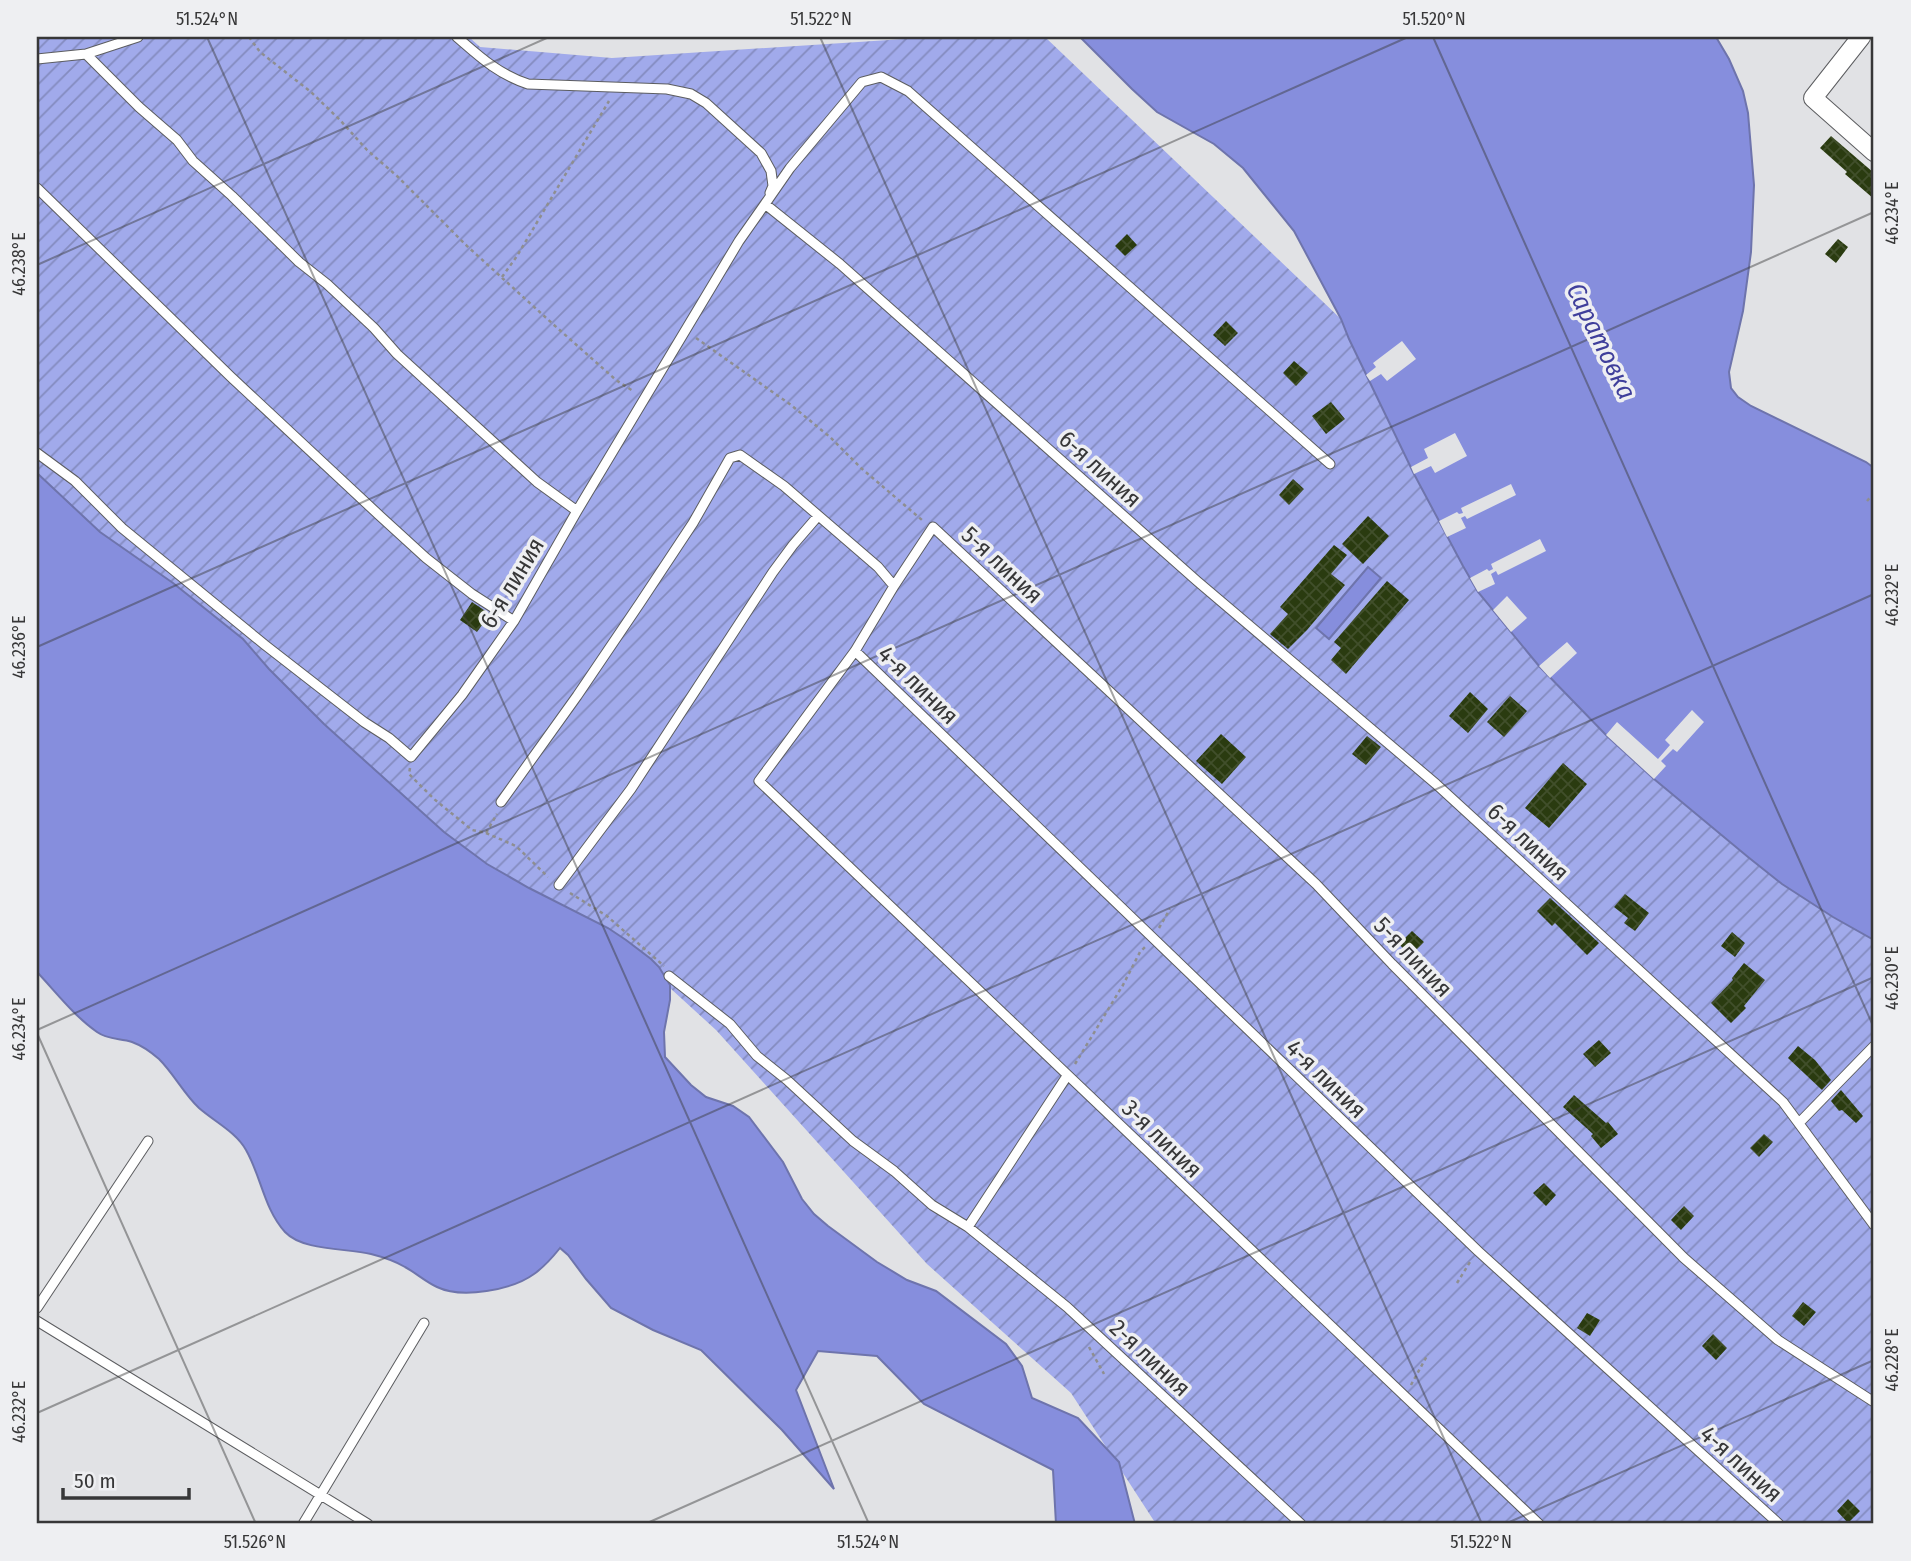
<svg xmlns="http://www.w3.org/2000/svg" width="1911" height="1561" viewBox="0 0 1911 1561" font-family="'Fira Sans Condensed',sans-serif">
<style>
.garden{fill:url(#garden-furrows)}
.water{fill:#868edd;stroke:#6e74ac;stroke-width:2}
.pier{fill:#e1e2e5}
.building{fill:url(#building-cross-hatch)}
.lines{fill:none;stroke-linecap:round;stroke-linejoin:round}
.lane-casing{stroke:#5c5d60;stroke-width:11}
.street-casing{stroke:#5c5d60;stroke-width:20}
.path{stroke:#8e8e90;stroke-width:2.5;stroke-dasharray:3.5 3.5;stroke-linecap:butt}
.lane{stroke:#fff;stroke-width:9}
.street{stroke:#fff;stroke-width:18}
.ticks{fill:none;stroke:#373738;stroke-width:2;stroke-opacity:0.45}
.labels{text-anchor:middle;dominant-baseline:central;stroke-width:7;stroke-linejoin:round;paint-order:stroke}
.street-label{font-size:24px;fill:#373738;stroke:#eeeff2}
.water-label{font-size:26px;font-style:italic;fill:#3f3f9b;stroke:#eeeff2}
.neatline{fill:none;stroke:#373738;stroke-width:2.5}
.ticks-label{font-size:18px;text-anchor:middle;fill:#373738}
</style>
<defs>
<pattern id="garden-furrows" width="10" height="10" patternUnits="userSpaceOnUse" patternTransform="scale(1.75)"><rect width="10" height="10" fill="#a1aaeb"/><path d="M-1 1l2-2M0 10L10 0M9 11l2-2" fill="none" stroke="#848bbf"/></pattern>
<pattern id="building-cross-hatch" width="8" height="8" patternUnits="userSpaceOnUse" patternTransform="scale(1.75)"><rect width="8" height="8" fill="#2a3b10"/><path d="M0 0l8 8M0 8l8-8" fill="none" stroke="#414f2b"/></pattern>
</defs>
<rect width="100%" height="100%" fill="#e1e2e5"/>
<path class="garden" d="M 37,37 L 469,37 L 480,47 L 612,58 L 935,37 L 1045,37 L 1341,319 L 1349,339 L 1414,474 L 1463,566 L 1539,666 L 1606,735 L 1654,779 L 1748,857 L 1782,884 L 1833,917 L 1874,940 L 1874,1524 L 1156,1524 L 1071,1393 L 927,1264 L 716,1030 L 670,988 L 651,959 L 626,940 L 608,928 L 529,888 L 487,864 L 444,832 L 324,724 L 269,669 L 243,639 L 173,583 L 100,532 L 37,473 Z"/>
<path class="water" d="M 1080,37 L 1716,37 L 1729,59 L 1743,91 L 1748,113 L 1754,185 L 1751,252 L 1743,311 L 1729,372 L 1731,388 L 1738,397 L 1751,406 L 1866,462 L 1874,468 L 1874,940 L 1833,917 L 1782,884 L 1748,857 L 1654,779 L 1606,735 L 1539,666 L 1478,592 L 1463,566 L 1414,474 L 1349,339 L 1341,319 L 1294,231 L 1243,168 L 1214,144 L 1157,112 L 1132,89 Z
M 37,473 L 100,532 L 173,583 L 243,639 L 269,669 L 324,724 L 444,832 L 487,864 L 529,888 L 608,928 L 626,940 L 651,959 L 659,967 L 670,985 L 670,1000 L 664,1032 L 665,1057 L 691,1085 L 706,1097 L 733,1106 L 749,1117 L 783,1162 L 802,1199 L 814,1214 L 828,1226 L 877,1262 L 907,1280 L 936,1291 L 1006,1344 L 1022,1366 L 1032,1398 L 1078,1418 L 1119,1462 L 1135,1524 L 1056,1524 L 1053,1470 L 924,1404 L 877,1356 L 818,1351 L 796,1390 L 834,1489 L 782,1430 L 701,1350 L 653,1330 L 611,1308 L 586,1279 L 568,1255 L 560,1248 C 552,1258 544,1267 534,1274 C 512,1290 462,1299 437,1287 C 426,1282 416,1273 405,1267 C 395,1261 383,1257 371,1254 C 346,1248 303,1251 285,1232 C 264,1209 261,1176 246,1150 C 236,1132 215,1122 199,1108 C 184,1094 174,1074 159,1059 C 151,1052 143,1046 132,1042 C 120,1038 108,1040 97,1032 C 74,1016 56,992 37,972 Z
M 1368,567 L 1381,578 L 1329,639 L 1316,628 Z"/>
<path class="pier" d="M 1402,341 L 1416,359 L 1387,381 L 1381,374 L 1370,381 L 1366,375 L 1376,367 L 1373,363 Z
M 1455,433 L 1467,456 L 1435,473 L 1431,466 L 1414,474 L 1411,467 L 1428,458 L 1424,449 Z
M 1511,484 L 1516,495 L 1467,519 L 1465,516 L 1461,518 L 1466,528 L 1447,537 L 1439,521 L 1457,512 L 1459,514 L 1463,513 L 1461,508 Z
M 1540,539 L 1546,551 L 1498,575 L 1496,571 L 1491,574 L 1495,584 L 1478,592 L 1470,578 L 1487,569 L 1489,571 L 1493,569 L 1491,564 Z
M 1507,596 L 1527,618 L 1511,632 L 1493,610 Z
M 1567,642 L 1577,653 L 1550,678 L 1539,666 Z
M 1692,710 L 1704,722 L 1677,752 L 1673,749 L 1661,761 L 1666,766 L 1654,779 L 1606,735 L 1617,722 L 1658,759 L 1670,745 L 1665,740 Z"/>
<path class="building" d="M 1831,136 L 1874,173 L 1874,199 L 1845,174 L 1847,172 L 1820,148 Z
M 1127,234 L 1137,245 L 1125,256 L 1115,246 Z
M 1838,239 L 1848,247 L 1836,263 L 1825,254 Z
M 1226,321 L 1238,333 L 1225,346 L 1213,335 Z
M 1294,361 L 1308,373 L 1296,386 L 1283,373 Z
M 1331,402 L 1345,419 L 1326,434 L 1312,416 Z
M 1293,479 L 1304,489 L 1289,505 L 1279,495 Z
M 1368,516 L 1389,536 L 1363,564 L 1342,544 Z
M 1334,545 L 1347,555 L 1331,574 L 1345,585 L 1307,630 L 1288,649 L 1270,634 L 1288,614 L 1280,607 Z
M 1387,581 L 1409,600 L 1346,674 L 1331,660 L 1341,648 L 1334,642 Z
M 472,602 L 490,614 L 477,632 L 460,620 Z
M 1470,692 L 1488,709 L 1468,733 L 1449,716 Z
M 1510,696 L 1527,711 L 1504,737 L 1487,722 Z
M 1221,734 L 1246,757 L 1222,784 L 1196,761 Z
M 1367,736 L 1381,747 L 1366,765 L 1352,754 Z
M 1563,763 L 1587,784 L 1549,828 L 1525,808 Z
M 1625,894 L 1649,913 L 1635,931 L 1624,923 L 1628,918 L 1614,907 Z
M 1550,898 L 1599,943 L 1587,955 L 1555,923 L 1552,926 L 1537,911 Z
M 1412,931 L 1424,942 L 1410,956 L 1399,944 Z
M 1732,932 L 1745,943 L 1735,957 L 1721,946 Z
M 1744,963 L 1765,980 L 1744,1006 L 1746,1008 L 1731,1023 L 1711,1003 L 1733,980 L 1732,978 Z
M 1599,1040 L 1611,1053 L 1595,1067 L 1583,1054 Z
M 1798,1046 L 1815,1060 L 1831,1080 L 1822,1090 L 1788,1058 Z
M 1841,1090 L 1863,1116 L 1856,1123 L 1842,1110 L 1839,1111 L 1831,1101 Z
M 1574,1095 L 1606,1123 L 1608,1122 L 1618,1134 L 1601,1148 L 1591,1136 L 1593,1134 L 1563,1107 Z
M 1764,1134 L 1773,1142 L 1759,1157 L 1750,1148 Z
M 1544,1183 L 1556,1195 L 1546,1206 L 1533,1193 Z
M 1684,1206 L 1694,1216 L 1681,1230 L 1671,1220 Z
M 1803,1302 L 1816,1312 L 1804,1326 L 1792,1316 Z
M 1587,1313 L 1600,1320 L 1590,1336 L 1577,1328 Z
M 1713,1334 L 1727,1348 L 1716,1360 L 1702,1346 Z
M 1848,1499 L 1860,1511 L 1848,1523 L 1837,1511 Z"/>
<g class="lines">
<g class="lane-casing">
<path id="lane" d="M 457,37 C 480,57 498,74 528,84 L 667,89 L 691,94 L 706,103 L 761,153 L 771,171 L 773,186 L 770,193
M 86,54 L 139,107 L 177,140 L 193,161 L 232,196 L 299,262 L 327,284 L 374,328 L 397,354 L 537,482 L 577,511
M 37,59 L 86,54 L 138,37
M 37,188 L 231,377 L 380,516 L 426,558 L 472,594 L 514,621
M 765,204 L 790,168 L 862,82 L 881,77 L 908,91 L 1330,464
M 37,453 L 75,481 L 122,528 L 265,645 L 364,722 L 389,738 L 411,757 L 462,695 L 514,621 L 577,511 L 739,241 L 765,204 L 840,264 L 1197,581 L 1436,784 L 1783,1102 L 1874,1225
M 855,651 L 1478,1251 L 1779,1524
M 501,802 L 577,696 L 640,603 L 693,523 L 730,458 L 740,455 L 784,486 L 878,567 L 894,586
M 559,885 L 631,789 L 773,572 L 793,545 L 818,516
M 669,976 L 730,1024 L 757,1056 L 787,1080 L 853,1141 L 894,1171 L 932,1205 L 968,1227 L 1067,1307 L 1301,1524
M 1799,1123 L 1874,1046
M 968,1227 L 1067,1076
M 37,1308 L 148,1141
M 37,1321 L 368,1524
M 303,1524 L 424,1323
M 1539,1524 L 759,781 L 855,651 L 894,586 L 933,527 L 1316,884 L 1392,964 L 1684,1258 L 1778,1340 L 1874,1402"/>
</g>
<g class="street-casing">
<path id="street" d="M 1861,37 L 1813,98 L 1874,152"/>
</g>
<path class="path" d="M 249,37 L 260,52 L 311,92 L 340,120 L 367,150 L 397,176 L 467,246 L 554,325 L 616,380 L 633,391
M 502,277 L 517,256 L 609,101
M 696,338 L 791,405 L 830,437 L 861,468 L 922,520
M 1867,501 L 1874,493
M 410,768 L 409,774 L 434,799 L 472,830 L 486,833 L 497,814
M 486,833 L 516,846 L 548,877
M 570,893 L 607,916 L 664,966
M 1159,928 L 1170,909
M 1075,1064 L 1123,985 L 1140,952 L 1145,947
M 1457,1283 L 1470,1262
M 1089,1347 L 1104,1374
M 1411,1385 L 1428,1354"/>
<use href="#lane" class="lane"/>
<use href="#street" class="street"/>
</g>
<path class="ticks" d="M 207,37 L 869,1524M 820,37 L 1482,1524M 1433,37 L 1874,1028M 37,265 L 549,37M 37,647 L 1408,37M 37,1030 L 1874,212M 37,1033 L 256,1524M 37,1413 L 1874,594M 645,1524 L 1874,977M 1505,1524 L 1874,1360"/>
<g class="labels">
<g class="street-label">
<text transform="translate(1100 469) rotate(42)">6-я линия</text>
<text transform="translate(1002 565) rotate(43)">5-я линия</text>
<text transform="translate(512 583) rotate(-59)">6-я линия</text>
<text transform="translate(918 685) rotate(44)">4-я линия</text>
<text transform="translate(1528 842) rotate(43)">6-я линия</text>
<text transform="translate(1413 957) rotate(46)">5-я линия</text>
<text transform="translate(1326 1079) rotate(44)">4-я линия</text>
<text transform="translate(1162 1139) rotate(44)">3-я линия</text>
<text transform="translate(1150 1358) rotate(43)">2-я линия</text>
<text transform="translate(1741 1464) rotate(42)">4-я линия</text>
</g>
<g class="water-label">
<text transform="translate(1601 341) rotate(64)">Саратовка</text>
</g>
</g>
<rect width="1911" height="1561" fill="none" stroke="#eeeff2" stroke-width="77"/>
<path d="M63 1488v10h126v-10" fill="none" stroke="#373738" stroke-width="3.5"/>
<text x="74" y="1488" font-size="21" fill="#373738" stroke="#eeeff2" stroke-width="5" paint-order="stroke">50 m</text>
<rect x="38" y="38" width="1834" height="1484" class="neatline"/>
<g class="ticks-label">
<text x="207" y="25">51.524°N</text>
<text x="821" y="25">51.522°N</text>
<text x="1434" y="25">51.520°N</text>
<text transform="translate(1892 213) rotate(-90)" y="6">46.234°E</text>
<text transform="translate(19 264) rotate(-90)" y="6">46.238°E</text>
<text transform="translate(1892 595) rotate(-90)" y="6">46.232°E</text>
<text transform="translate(19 647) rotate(-90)" y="6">46.236°E</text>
<text transform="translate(1892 978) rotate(-90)" y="6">46.230°E</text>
<text transform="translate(19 1029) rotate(-90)" y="6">46.234°E</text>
<text transform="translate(1892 1360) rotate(-90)" y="6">46.228°E</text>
<text transform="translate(19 1412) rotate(-90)" y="6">46.232°E</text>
<text x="255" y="1548">51.526°N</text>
<text x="868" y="1548">51.524°N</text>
<text x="1481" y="1548">51.522°N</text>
</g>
</svg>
